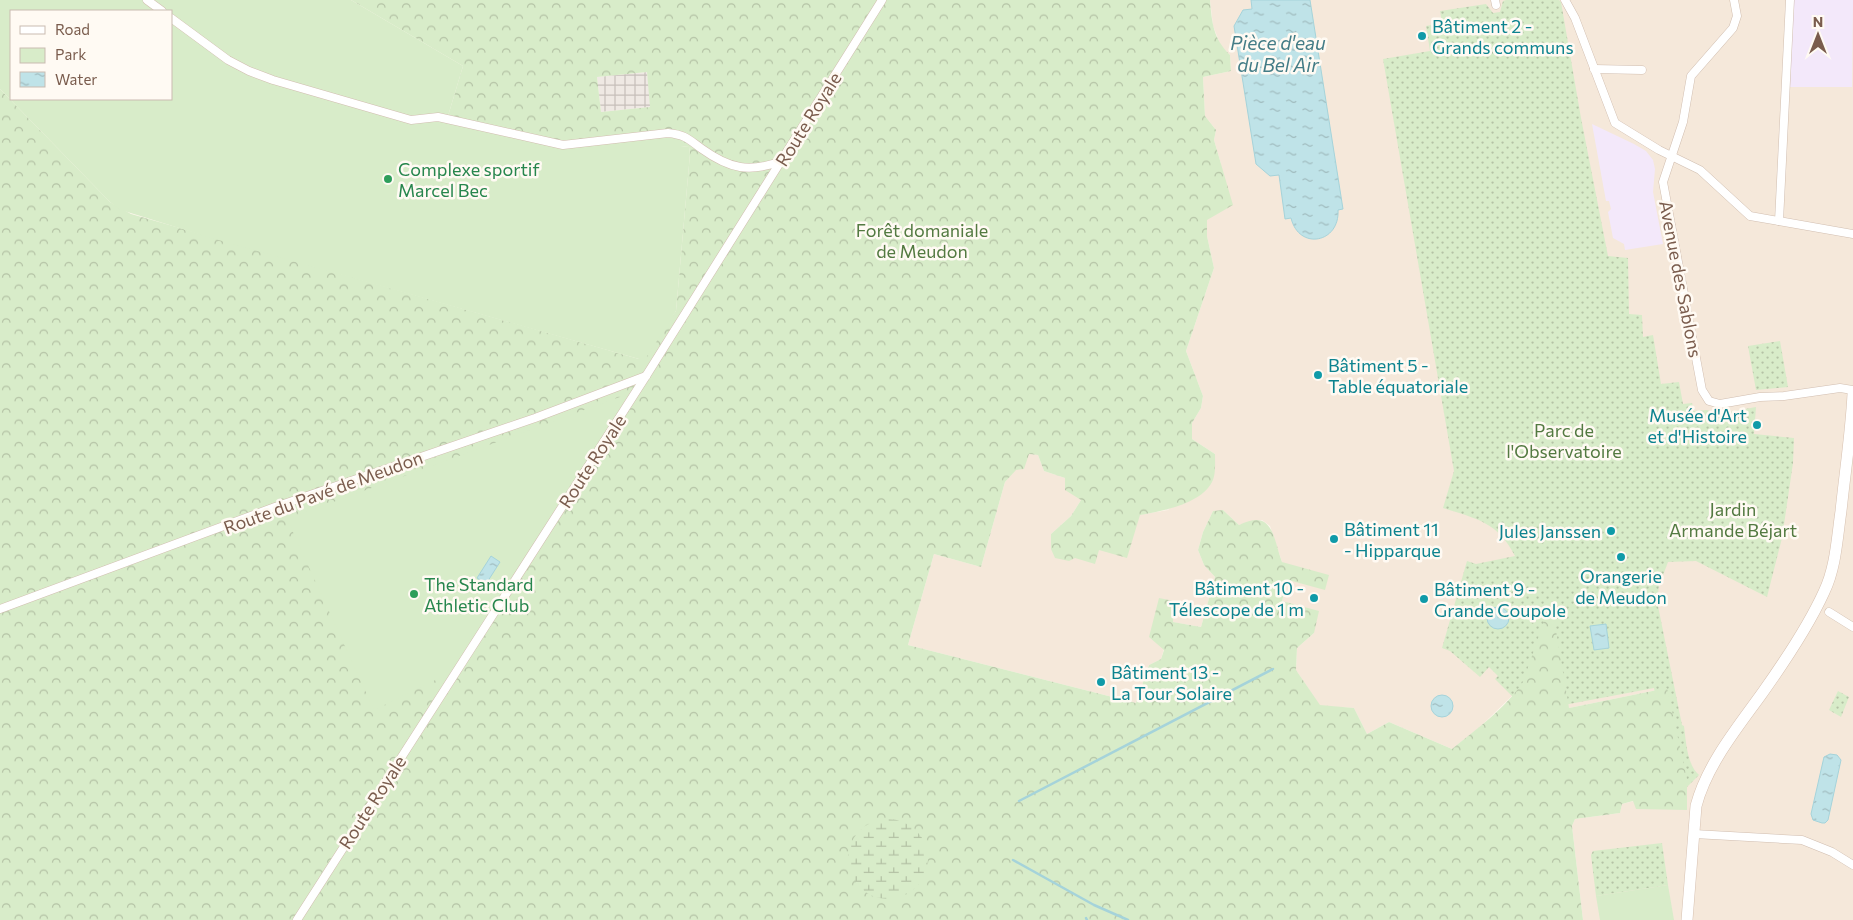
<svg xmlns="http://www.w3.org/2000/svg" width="1853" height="920" viewBox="0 0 1853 920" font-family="Commissioner,sans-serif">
  <defs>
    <pattern id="industrial-grid" width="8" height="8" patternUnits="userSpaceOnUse" patternTransform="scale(1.25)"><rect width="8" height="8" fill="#efe9e4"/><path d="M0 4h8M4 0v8" fill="none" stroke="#c7c0bb"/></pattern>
    <pattern id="green-dots" width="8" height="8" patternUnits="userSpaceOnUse" patternTransform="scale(1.25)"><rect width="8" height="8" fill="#d8ecc9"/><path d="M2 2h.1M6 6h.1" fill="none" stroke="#b4c2a5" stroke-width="1.8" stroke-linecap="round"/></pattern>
    <pattern id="forest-crowns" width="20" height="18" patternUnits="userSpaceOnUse" patternTransform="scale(1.25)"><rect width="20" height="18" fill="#d8ecc9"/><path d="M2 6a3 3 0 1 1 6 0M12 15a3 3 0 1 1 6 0" fill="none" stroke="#b4c2a5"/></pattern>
    <pattern id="wetland-marsh" width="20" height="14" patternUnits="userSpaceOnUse" patternTransform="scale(1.25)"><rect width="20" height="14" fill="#d8ecc9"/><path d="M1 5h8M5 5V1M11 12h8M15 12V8" fill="none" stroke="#b4c2a5"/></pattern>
    <pattern id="water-ripples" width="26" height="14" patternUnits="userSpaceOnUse" patternTransform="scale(1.25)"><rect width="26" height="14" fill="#bfe3e8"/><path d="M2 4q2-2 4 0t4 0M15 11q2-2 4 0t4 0" fill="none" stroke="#a0bbbe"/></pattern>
  </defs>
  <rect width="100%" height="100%" fill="#fdf6ec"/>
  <!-- residential -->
  <polygon fill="#f5e8da" points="1210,0 1853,0 1853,920 1583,920 1572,826 1575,819 1620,813 1622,804 1634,801 1667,688 1569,708 1517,691 1481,726 1452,749 1389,722 1367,734 1354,708 1320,706 1296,670 1297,648 1314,633 1282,601 1288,580 1325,589 1282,562 1270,526 1262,520 1239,525 1223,510 1213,511 1203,532 1198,550 1204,565 1215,577 1201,627 1172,622 1161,659 1149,665 1136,703 908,645 934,554 981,567 1005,482 1029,454 1038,455 1044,471 1065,478 1081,500 1071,516 1051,534 1075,558 1099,550 1139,515 1168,510 1215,454 1192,439 1192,423 1201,408 1203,396 1186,351 1214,268 1207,236 1207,220 1221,164 1214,140 1216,130 1205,116 1203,77 1231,71 1230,55 1221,46 1213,26"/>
  <!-- industrial -->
  <polygon fill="url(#industrial-grid)" points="647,72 651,107 601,112 597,77"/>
  <!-- education -->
  <g fill="#f3e8fa">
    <polygon points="1793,0 1853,0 1852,87 1790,87"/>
    <polygon points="1592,124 1634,144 1646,151 1653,160 1655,169 1653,192 1663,244 1625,250 1624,244 1613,238 1608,212 1611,209 1609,201 1606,201"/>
  </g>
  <!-- green -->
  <g fill="url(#green-dots)">
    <path d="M1506,0H1559L1561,2L1581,118L1608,256L1628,258L1629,314L1642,315L1643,337L1653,335L1661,384L1679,382L1683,404L1692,403L1694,411L1707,410L1718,414L1756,407L1754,434L1794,438L1793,463L1782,538L1767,597L1696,561L1668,562L1659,586L1657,601L1682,725L1684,726C1686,741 1687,765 1699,775L1673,801L1654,688L1564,705L1524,703L1512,696L1495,679L1498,676L1489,667L1480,677L1450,651L1442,648L1467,561L1476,564L1515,556C1498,522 1477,519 1443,508L1454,471L1383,59L1430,51L1426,26L1442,23L1440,11L1486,4L1493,13L1500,12L1503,1Z"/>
    <polygon points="1780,341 1788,387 1756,390 1748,346"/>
    <polygon points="1838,691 1849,697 1841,717 1829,710"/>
    <polygon points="1662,843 1668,885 1596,896 1591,855 1593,851"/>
  </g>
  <!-- forest -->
  <path fill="url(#forest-crowns)" fill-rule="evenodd" d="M351,0H1210C1212,23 1213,38 1230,55L1231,71L1203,77L1205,116L1216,130L1214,140L1233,205L1207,220V236L1214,268L1186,351L1203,396L1201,408L1192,423V439L1215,454C1215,462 1216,475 1212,482C1201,504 1162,511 1140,515L1127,558L1099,550L1095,564L1075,558L1069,561L1055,558L1051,549V534L1071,516L1081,500L1065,490V478L1044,471L1038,455L1029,454L1024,469L1016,470L1005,482L981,567L934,554L908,645L1136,703L1149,665L1161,659L1164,650L1149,637L1159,598L1174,601L1173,622L1201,627L1215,577L1204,565L1198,550L1203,532L1213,511L1223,510L1239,525C1273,508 1273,537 1282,562L1329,575L1325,590L1288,580L1282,601L1319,611L1314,633L1297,648L1296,670L1320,705L1354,708L1367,734L1389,722L1452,749C1476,729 1505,709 1523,682L1551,601L1569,708L1667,688L1687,779V810L1636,809L1633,801L1622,804L1620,813L1575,819L1572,826L1583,920H0V89L110,202L131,214L639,359L676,311L690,154L689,147L680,146L681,140L678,137L619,141V135L572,141L555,140L448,116L463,66ZM647,72L650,107L601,112L597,77Z"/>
  <!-- wetland -->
  <circle fill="url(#wetland-marsh)" cx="888" cy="859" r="40"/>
  <!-- pitch -->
  <g fill="#d8ecc9" fill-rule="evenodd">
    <path d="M0,0H351L463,66L448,116L558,141H572L619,135V141L676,136L681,140V146L689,147L690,154L676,311L646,358L639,359L208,237L121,210L110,202L0,89ZM11,11H171V99H11Z"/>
    <polygon points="636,391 458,669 374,710 287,519"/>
    <polygon points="1668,885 1674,920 1600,920 1596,896"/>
  </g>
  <!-- water -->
  <g fill="url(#water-ripples)" stroke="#a5d3da">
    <path d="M1251,0H1310L1343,209L1338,210C1340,243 1299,251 1291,218L1285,219L1279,175L1270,176L1256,164L1234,26L1243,10L1252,9Z"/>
    <polygon points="491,556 500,562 486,584 477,578"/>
    <circle cx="1498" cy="618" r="11"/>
    <polygon points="1606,624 1609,648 1594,650 1590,626"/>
    <circle cx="1442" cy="706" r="11"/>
    <polygon points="1830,754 1837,755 1841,760 1828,820 1825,823 1822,823 1813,820 1811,814 1824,757"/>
  </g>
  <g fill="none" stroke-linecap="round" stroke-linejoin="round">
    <!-- stream -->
    <g stroke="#a5d3da" stroke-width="2.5">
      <polyline points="1019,801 1273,669"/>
      <polyline points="1013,860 1094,905 1128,920"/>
      <polyline points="1086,918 1087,920"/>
    </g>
    <defs>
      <g id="street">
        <polyline points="147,0 162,11"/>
        <polyline points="1495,0 1496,5"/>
        <polyline points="1565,0 1575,18 1615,123 1659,150 1700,170 1750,216 1853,234"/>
        <polyline points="1734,0 1737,16 1733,28 1691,76 1683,122 1663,182 1702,390 1709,401 1720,404 1760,397 1784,396 1840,388 1853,390"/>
        <path d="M171,18L228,60L249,71L273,80L411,120L438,117L563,145L668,133C686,135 688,139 702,149C730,169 749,173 782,161"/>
        <polyline points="1594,69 1642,70"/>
        <polyline points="1779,221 1790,0"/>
        <polyline points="0,609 275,507 535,418 646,376"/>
        <polyline points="1829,612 1853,627"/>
        <polyline points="1694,834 1802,840 1832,852 1853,865"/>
        <polyline points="297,920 646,376 882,0"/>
      </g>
      <path id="secondary" d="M1687,920L1696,806C1707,764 1738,727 1763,692C1785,661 1808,627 1824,592C1836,567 1837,538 1841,511C1845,472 1851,433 1853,394"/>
    </defs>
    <!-- street casing -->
    <use href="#street" stroke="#d1beb0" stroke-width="9"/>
    <!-- secondary casing -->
    <use href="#secondary" stroke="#d6c0b0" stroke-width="12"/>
    <!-- street -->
    <use href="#street" stroke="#fff" stroke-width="8"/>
    <!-- secondary -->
    <use href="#secondary" stroke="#fff" stroke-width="11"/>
  </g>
  <!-- markers -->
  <g fill="#0f9aa8" stroke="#fffaf3" stroke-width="2">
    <circle cx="1422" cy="36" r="5"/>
    <circle cx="1318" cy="375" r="5"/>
    <circle cx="1757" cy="425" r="5"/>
    <circle cx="1611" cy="531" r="5"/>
    <circle cx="1334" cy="539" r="5"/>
    <circle cx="1621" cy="557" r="5"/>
    <circle cx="1314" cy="598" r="5"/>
    <circle cx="1424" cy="599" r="5"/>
    <circle cx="1101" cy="682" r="5"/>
  </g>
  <g fill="#2e9e5b" stroke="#fffaf3" stroke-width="2">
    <circle cx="388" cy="179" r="5"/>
    <circle cx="414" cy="594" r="5"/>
  </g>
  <g text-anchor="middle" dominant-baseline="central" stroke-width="5" stroke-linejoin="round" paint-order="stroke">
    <!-- culture labels -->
    <g font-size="18" fill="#0d838f" stroke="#fffaf3" text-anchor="start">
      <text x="1432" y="26">Bâtiment 2 -<tspan x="1432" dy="21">Grands communs</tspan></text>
      <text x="1328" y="365">Bâtiment 5 -<tspan x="1328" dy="21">Table équatoriale</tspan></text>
      <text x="1747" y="415" text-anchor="end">Musée d'Art<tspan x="1747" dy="21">et d'Histoire</tspan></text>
      <text x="1344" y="529">Bâtiment 11<tspan x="1344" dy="21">- Hipparque</tspan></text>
      <text x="1601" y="531" text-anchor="end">Jules Janssen</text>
      <text x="1621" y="576" text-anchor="middle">Orangerie<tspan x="1621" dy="21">de Meudon</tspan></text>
      <text x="1304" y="588" text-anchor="end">Bâtiment 10 -<tspan x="1304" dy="21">Télescope de 1 m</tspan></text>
      <text x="1434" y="589">Bâtiment 9 -<tspan x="1434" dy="21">Grande Coupole</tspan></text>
      <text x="1111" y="672">Bâtiment 13 -<tspan x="1111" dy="21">La Tour Solaire</tspan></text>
    </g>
    <!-- street labels -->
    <g font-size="18" fill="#7a5c4d" stroke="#fffaf3">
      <text transform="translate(808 119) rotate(-58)">Route Royale</text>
      <text transform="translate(1681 279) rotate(79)">Avenue des Sablons</text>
      <text transform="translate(592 461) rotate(-57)">Route Royale</text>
      <text transform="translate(323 492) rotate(-20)">Route du Pavé de Meudon</text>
      <text transform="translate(372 802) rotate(-57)">Route Royale</text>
    </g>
    <!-- leisure labels -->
    <g font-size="18" fill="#27864d" stroke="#fffaf3" text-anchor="start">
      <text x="398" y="169">Complexe sportif<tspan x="398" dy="21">Marcel Bec</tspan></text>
      <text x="424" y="584">The Standard<tspan x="424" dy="21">Athletic Club</tspan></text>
    </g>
    <!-- park labels -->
    <g font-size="18" fill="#537a41" stroke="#fffaf3">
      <text x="922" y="230">Forêt domaniale<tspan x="922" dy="21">de Meudon</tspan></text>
      <text x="1564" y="430">Parc de<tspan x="1564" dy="21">l'Observatoire</tspan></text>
      <text x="1733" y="509">Jardin<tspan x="1733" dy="21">Armande Béjart</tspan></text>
    </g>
    <!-- water labels -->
    <g font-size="19" font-style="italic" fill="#437c86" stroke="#fffaf3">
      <text x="1278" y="42">Pièce d'eau<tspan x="1278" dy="22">du Bel Air</tspan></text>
    </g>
  </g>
  <!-- legend -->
  <rect x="10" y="10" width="162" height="90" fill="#fffaf3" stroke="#cabbb1"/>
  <rect x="20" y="26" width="25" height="8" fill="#ffffff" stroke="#cabbb1"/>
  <text x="55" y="35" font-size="15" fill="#7a5c4d">Road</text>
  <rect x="20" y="48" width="25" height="15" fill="#d8ecc9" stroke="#cabbb1"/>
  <text x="55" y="60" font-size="15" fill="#7a5c4d">Park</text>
  <rect x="20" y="72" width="25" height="15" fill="url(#water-ripples)" stroke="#cabbb1"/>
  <text x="55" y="85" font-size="15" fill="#7a5c4d">Water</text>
  <!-- north arrow -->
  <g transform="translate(1818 35)" stroke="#fffaf3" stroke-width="4" paint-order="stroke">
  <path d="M0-4L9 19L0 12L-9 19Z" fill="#7a5c4d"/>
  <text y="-8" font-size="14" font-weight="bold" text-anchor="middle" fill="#7a5c4d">N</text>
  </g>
</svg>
